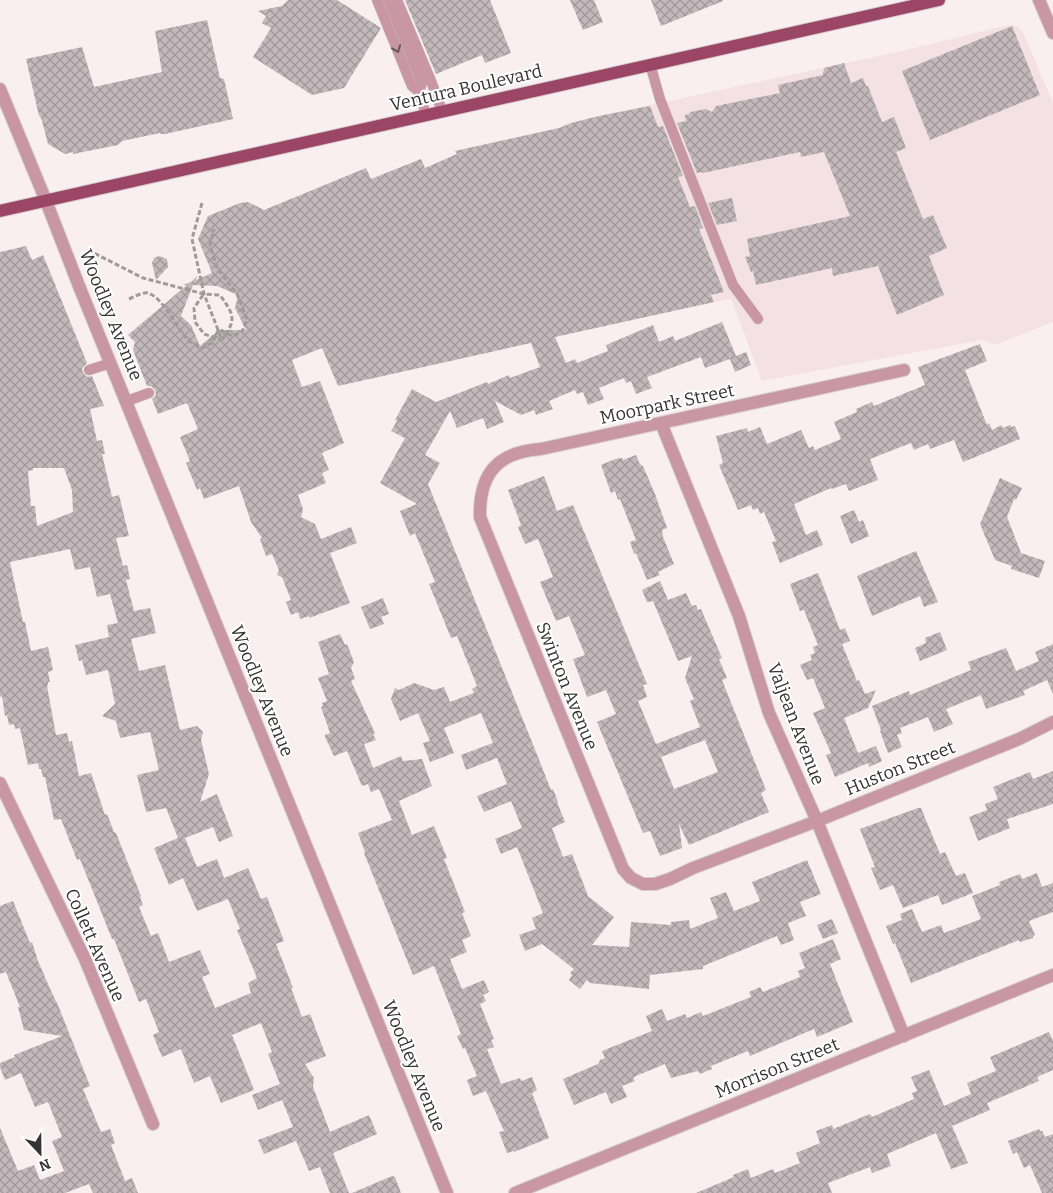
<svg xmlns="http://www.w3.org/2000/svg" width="1053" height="1193" viewBox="0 0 1053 1193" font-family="Bitter,serif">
  <defs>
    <pattern id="building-cross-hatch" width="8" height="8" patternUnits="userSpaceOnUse" patternTransform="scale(1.25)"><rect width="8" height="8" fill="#c3b9bc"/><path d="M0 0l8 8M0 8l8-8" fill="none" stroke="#9f979a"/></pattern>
  </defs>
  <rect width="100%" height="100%" fill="#f9eff1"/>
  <!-- built -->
  <polygon fill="#f3e1e6" points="1008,25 1017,26 1024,34 1053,103 1053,322 995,345 982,340 762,381 731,299 635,319 559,128 571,123 599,116 902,51"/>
  <!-- building -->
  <g fill="url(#building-cross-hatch)" fill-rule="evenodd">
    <polygon points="288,0 337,0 381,28 344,88 312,95 253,57 271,28 262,23 266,16 258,11 282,6"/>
    <polygon points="405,0 490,0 511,53 485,63 482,55 436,74"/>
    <polygon points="570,0 594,0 603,22 583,30"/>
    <polygon points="651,0 723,0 723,1 661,26"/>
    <polygon points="207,20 220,78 224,79 233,119 165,134 160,134 160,133 122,141 118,145 73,154 73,152 65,154 48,144 42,121 40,116 39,116 26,59 82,47 94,87 162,72 155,31"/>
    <polygon points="1012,26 1040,95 930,140 902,71"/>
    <polygon points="844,63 851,83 863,78 866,86 868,86 882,122 894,117 906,148 896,152 923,219 933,215 947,248 929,256 944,295 897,315 878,266 833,276 832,268 756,285 753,271 751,272 745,257 750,256 747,239 850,216 824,152 801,157 800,152 703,173 702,172 697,173 677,123 686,121 685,115 689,114 690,112 706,109 712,112 716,106 780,93 778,85 823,75 824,68"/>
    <path d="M650,106L658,127L663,126L683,176L678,177L690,207L695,206L703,228L699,229L724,292L711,295L714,302L555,337L566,363L575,359L577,363L608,351L606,345L653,325L659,342L673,336L675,341L722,322L736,356L746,352L751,365L735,372L730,359L705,368L701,357L647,377L652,388L636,394L631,381L626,383L624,378L599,388L604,399L588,405L583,392L577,394L575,390L549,401L553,409L536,415L534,410L521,415L495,401L504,422L487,429L483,418L457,428L450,411L425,455L440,463L428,484L534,747L551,790L553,789L558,802H557L565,822L552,828L563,857L572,854L588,896L614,917L592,945L629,947L631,922L671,925V922L689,920L690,929L718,918L710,898L726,892L734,911L760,901L752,882L807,860L821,894L800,902L806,916L788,923L794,940L781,945L777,936L703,966V969L650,975L649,989L590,983L587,980L580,989L569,980L572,975L570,973L574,969L542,944L525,951L519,935L536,929L532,918L543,913L517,847L501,854L495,839L522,828L511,801L484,812L477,796L507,784L497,758L466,770L461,755L493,743L481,713L444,728L454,753L430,762L423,743L430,741L418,713L400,721L391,699L395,688L399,690L414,683L434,690L444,687L450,702L474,693L472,689L477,686L457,636L451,638L429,584L435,582L415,533L410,536L400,511L417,504L380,483L405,438L391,431L397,421L395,420L412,389L436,402L487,382L488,384L509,375L510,378L540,367L531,343L338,386L322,348L292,360L302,387L320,381L344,443L322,453L329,470L322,473L326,483L298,495L303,509L301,517L315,524L321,539L351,527L357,543L330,553L350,603L309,618V616L300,619L298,612L291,615L286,602L291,600L282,577L277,575L279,570L272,554L266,556L260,539L262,538L251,522L239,486L204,499L200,488L197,490L186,463L190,461L180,437L198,429L187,403L158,414L152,399L156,395L155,390L151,386H147L133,350L135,342L128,335L187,285H183L191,282L197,276L196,280L212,273L198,239L208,216L240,203L248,202L264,210L366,168L371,179L421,159L425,168L457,154L455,151L559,128L571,123L599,116ZM193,285L217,286L238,295L235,308L246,330H219L200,346L191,325L181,316Z"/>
    <polygon points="732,198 737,221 717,225 708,203"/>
    <path d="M26,246L32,260L43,255L87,363L82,368L83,373L87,377L92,376L104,406L90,409L97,441L102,440L105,454H102L112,497L119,495L129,536L116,538L123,566L127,565L128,569L130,579L126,580L134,611L150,608L156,633L131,639L139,671L165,665L180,730L197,726L203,732L201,740L209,774L200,802L217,794L233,836L219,842L213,827L185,838L197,867L217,859L224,878L248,868L261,899L267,897L284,941L276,944L293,988H291L302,1017L310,1014L326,1056L305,1064L314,1078L313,1087L330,1132L369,1115L377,1134L333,1153L349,1193H330L320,1167L309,1171L296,1141L264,1154L258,1140L293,1127L282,1100L258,1110L252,1095L280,1084L268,1054L272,1052L261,1023L232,1035L254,1090L221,1103L210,1076L194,1083L181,1049L162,1057L153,1035L159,1032L146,999L139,1002L114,939H112L80,859L77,860L61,819L54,820L45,777H43L41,769H39L38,763L28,765L20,728L15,729L14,724L9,725L7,715L5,716L2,696L0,697V252ZM33,468H64L72,490L73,512L37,526L35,506H31L28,471L33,470ZM70,549L75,570L90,567L97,597L110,594L118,623L107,625L109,637L75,645L79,661L82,660L86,675L108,670L115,704L102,716L116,721L120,738L150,732L159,770L137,775L146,812L166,808L178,838L154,848L169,885L183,878L197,911L228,899L240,929L237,930L257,978L248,983L251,993L215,1008L202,977L210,974L200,950L169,962L158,933L151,936L139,907L143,905L140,897L141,896L116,833L114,832L107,814L105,815L91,773L79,776L72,741L69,742L67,733L56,735L47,686L48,685V682H50L48,672L53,670L48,647L31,651L25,622H23L10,562Z"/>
    <polygon points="159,256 167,259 168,267 156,280 152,263 154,258"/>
    <polygon points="980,344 987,361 965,370 987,425 989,423 992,430 1001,425 1003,428 1010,425 1012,427 1015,426 1020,439 963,462 954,440 930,449 928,444 914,450 911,443 870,459 878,480 849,491 846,484 832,489 831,488 794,504 806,535 817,530 823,545 780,563 772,542 776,541 764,512 760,514 758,508 753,510 751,505 738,510 719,465 723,463 716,436 747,428 748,432 760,427 767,444 801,430 809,448 813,446 815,450 841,439 834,422 857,412 856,409 872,402 874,406 925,385 918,367"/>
    <polygon points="636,455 640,464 643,466 655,494 667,528 662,530 663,537 674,564 658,572 660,575 647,580 636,553 634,554 630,542 636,540 620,499 618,500 615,491 611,493 601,465 615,459 622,458 623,460"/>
    <path d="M544,476L557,511L573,505L647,684L643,685L647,697L638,701L656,744L700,727L690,701L694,699L685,678L692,656L678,661L653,601L647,602L642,590L660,581L668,600L686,593L692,606L696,605L698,610L701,609L722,658L719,659L727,678L722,680L766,790L761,793L769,812L689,845L679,824L682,848L660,856L650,831L643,833L597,722L616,714L606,690L587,697L573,659L585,655L569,616L556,621L540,582L553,577L538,539L525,544L518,527L521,525L508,490ZM705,740L718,772L674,789L661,757Z"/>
    <polygon points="1000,478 1022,488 1016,500 1014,499 1007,517 1021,553 1045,561 1039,578 1011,569 1012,566 995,560 980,524"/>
    <polygon points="854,510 859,522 863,520 869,536 851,544 840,516"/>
    <polygon points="916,551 938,602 924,607 920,596 872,616 857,576"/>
    <polygon points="818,573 840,630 845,628 850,641 842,644 857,681 859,680 865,694 876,690 868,708 844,718 858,753 876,746 882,761 869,767 868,763 835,777 826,755 831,753 813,713 825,708 813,678 807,680 800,665 812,660 810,655 815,653 813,647 818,645 804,610 800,611 790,584"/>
    <polygon points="383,598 389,614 381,617 384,624 370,629 361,607"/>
    <polygon points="940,632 947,650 920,661 915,648 926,643 925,638"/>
    <polygon points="340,634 345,645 347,644 354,662 351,668 355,679 351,681 375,733 373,734 376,740 364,744 373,768 401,756 403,761 422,759 432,786 399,801 412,835 434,826 447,858 444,859 465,912 462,913 471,936 462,940 467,952 450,959 462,989 484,980 489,992 483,995 486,1001 480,1004 494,1039 491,1040 494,1047 487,1049 501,1084 520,1078 521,1081 532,1077 537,1090 532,1093 549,1138 514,1152 513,1151 507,1153 499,1132 504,1131 486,1091 473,1096 467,1080 477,1076 465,1048 463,1049 457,1036 461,1034 434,966 413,975 364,853 365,852 358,833 392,820 379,789 371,792 368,784 362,786 347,751 334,756 325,737 325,735 330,733 321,707 323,706 322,703 327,701 318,678 329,674 318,642"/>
    <polygon points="1053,644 1053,694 1047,680 1023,691 1025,695 986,709 981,695 946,709 953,724 934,732 928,717 900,728 902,733 897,735 902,747 888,753 880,731 881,730 872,706 909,691 910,695 971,670 968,662 1006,648 1016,671 1039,661 1035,652"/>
    <polygon points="1053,771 1053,804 1007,819 1010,828 978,841 969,817 987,810 985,804 998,799 993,787 1030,772 1033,779"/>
    <polygon points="918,808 921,808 940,854 945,852 956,876 965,873 973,893 942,905 938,895 903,908 893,885 880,890 871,868 875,867 860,829"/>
    <polygon points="1037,873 1042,887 1053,883 1053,912 1029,921 1035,935 1033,936 1033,938 1020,942 1019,940 911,983 895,943 893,944 886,926 902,920 900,914 912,909 922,932 941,925 944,933 981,919 972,896 1000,885 999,882 1020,874 1022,879"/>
    <polygon points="13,901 30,943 32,942 38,961 51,991 58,1005 90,1086 83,1089 101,1132 110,1129 115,1143 111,1145 125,1181 132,1178 138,1193 93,1193 89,1184 65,1193 0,1193 0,1128 18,1171 34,1165 40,1180 64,1171 52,1141 62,1137 48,1102 35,1107 21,1073 5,1080 0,1067 0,1063 15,1057 14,1055 62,1036 24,1030 18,1007 20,1007 6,972 0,974 0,906"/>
    <polygon points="832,919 838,933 823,939 817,925"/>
    <polygon points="833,939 841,959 830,964 853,1022 817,1037 814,1029 750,1056 748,1051 711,1066 712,1069 700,1074 698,1071 671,1078 665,1064 636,1076 633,1078 635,1081 622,1086 627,1097 611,1104 606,1092 574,1105 563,1079 598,1064 600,1060 605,1058 602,1051 652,1031 646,1016 662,1009 667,1021 685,1014 687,1018 701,1012 703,1016 751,997 749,992 760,987 763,992 800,977 798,971 805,968 799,953"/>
    <polygon points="1049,1032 1053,1041 1053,1070 1037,1077 1039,1081 987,1103 990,1110 952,1126 968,1163 951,1169 936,1133 887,1154 891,1166 872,1173 870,1167 828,1183 832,1193 696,1193 734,1177 733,1175 748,1169 751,1178 773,1169 775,1173 800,1163 796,1153 820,1143 816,1131 832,1125 833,1129 870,1114 872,1117 914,1099 912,1093 917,1091 911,1077 929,1070 944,1106 971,1094 967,1083 996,1071 990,1057"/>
    <polygon points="1039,1129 1040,1131 1042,1131 1045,1137 1053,1134 1053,1193 1042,1193 1030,1165 1024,1168 1017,1152 1013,1154 1008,1141"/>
    <polygon points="392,1176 395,1177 401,1193 352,1193"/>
  </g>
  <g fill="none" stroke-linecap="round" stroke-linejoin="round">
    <defs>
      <g id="service">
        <polyline points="377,0 412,86 419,92"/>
        <polyline points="388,0 422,83 419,92 426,115"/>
        <polyline points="397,0 431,81 442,111"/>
        <polyline points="650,64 660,99 733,285 758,319"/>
        <polyline points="89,370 111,363"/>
        <polyline points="127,401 149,393"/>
      </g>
      <g id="minor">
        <polyline points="0,89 46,201"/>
        <path d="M904,370L541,449C498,452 479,473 480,517L623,869L631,878L643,884H655L670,879L693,868L817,821L1019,739L1053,722"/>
        <polyline points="661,423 739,616 769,713 817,821 904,1036"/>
        <polyline points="0,783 85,959 153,1124"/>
        <polyline points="515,1193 1053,975"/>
      </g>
      <g id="tertiary">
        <polyline points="1039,0 1053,33"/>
        <polyline points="46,201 79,286 447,1193"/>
      </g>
      <polyline id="primary" points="0,211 939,0"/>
    </defs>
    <!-- service casing -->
    <use href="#service" stroke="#d6cdcf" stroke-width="11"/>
    <!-- minor casing -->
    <use href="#minor" stroke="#d6cdcf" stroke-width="14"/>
    <!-- tertiary casing -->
    <use href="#tertiary" stroke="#d6cdcf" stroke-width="14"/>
    <!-- primary casing -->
    <use href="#primary" stroke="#d6cdcf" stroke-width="14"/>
    <!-- path -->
    <g stroke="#a09a9b" stroke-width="3" stroke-dasharray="5 2.5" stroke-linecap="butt">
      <polyline points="202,203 192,239 204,294 222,340"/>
      <path d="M88,250L143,278L204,294L220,295C234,315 237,319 222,340"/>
      <polyline points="203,295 194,308 195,322 204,334 222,340"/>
    </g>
    <!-- service -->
    <use href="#service" stroke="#c896a4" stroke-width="10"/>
    <!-- minor -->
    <use href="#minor" stroke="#c896a4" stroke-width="12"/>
    <!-- tertiary -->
    <use href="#tertiary" stroke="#c896a4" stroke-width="12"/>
    <!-- primary -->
    <use href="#primary" stroke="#9c4665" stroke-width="12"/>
    <!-- path-bridge -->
    <path stroke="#a09a9b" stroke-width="3" stroke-dasharray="5 2.5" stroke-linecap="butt" d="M129,299C134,297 142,292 148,293C162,297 177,327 186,338C189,342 197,345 202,348L212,343L219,329L232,336L242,332L247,319L237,294L217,268L210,245L214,229"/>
  </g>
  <!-- one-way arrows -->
  <defs><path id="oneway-chevron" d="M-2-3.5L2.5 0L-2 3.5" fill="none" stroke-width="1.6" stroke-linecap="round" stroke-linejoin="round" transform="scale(1.25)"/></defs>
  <use stroke="#69565b" href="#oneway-chevron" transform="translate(397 49) rotate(68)"/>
  <g text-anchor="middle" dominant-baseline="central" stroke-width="4" stroke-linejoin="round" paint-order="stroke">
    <!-- street labels -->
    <g font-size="18" fill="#363334" stroke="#fff">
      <text transform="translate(466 88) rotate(-13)">Ventura Boulevard</text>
      <text transform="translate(111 315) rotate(68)">Woodley Avenue</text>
      <text transform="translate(667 404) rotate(-12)">Moorpark Street</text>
      <text transform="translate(567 686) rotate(68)">Swinton Avenue</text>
      <text transform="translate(262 691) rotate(68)">Woodley Avenue</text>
      <text transform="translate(796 724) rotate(69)">Valjean Avenue</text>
      <text transform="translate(900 768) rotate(-22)">Huston Street</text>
      <text transform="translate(95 945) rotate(66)">Collett Avenue</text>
      <text transform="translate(414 1066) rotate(68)">Woodley Avenue</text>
      <text transform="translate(777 1068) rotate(-22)">Morrison Street</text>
    </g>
  </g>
  <!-- north arrow -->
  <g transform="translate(40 1153) rotate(158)" stroke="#ffffff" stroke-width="4" paint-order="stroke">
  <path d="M0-4L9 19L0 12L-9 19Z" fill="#363334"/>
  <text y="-8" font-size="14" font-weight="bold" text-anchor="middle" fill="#363334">N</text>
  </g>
</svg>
